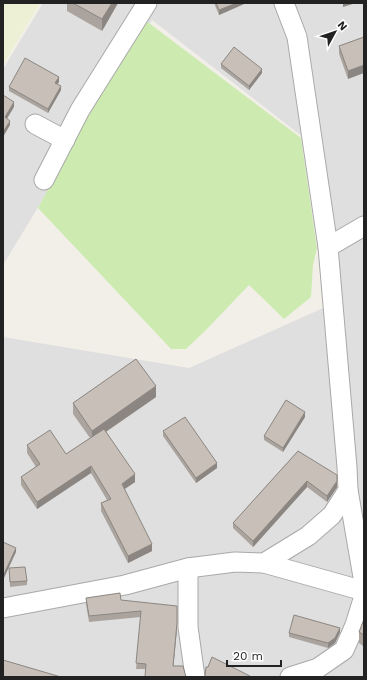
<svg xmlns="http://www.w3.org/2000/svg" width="367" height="680" viewBox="0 0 367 680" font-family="'Work Sans',sans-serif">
  <rect width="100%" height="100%" fill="#f2efe9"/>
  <!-- residential -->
  <polygon fill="#e0dfdf" points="43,3 364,3 364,677 3,677 3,337 189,368 341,300 321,151 152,20 3,265 3,69"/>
  <!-- farmland -->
  <polygon fill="#eef0d5" points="3,3 40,3 3,65"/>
  <!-- grass -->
  <polygon fill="#cdebb0" points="141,17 301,138 317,248 313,265 311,297 284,319 249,285 206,330 186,349 171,349 38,208"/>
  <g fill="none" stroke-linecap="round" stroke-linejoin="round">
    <defs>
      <g id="minor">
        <polyline points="35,124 65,140"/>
        <polyline points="44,180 80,110 147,3"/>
        <polyline points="328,247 364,226"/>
        <polyline points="348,490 364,583"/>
        <polyline points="264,563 364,591"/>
        <polyline points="188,568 188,627 195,677"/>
        <polyline points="3,608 125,585 188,568 235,562 264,563 308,536 332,515 348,490 347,467 328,247 297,37 284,3"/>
        <polyline points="290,677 318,668 344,650 355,625 364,596"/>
      </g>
    </defs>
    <!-- minor casing -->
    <use href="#minor" stroke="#a9a9a9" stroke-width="21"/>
    <!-- minor -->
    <use href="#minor" stroke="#fff" stroke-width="19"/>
  </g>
  <!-- wall -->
  <g fill="#aba49e">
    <polygon points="67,3 118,3 102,31 67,11"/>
    <polygon points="214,3 244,3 244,4 219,15"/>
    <polygon points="364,37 348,79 339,54 339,46"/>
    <polygon points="221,64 262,73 249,90 221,68"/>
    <polygon points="59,82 57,84 61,90 48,113 9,91 9,87"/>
    <polygon points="363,127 364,127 364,141 363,139"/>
    <polygon points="156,397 106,432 135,482 124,489 152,551 128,563 101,511 101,503 107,500 91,473 37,509 21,485 21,477 36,467 27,453 27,445 66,454 90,438 73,414 73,403"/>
    <polygon points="305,417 283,452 264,440 264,436"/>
    <polygon points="163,431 217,468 196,483 163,436"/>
    <polygon points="298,451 337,487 327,502 307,487 253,547 233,528 233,523"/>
    <polygon points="9,568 27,581 27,585 10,587"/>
    <polygon points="86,598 121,600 177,629 145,669 136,669 141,617 89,622 86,604"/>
    <polygon points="364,619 364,647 359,643 359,632"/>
    <polygon points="340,632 335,643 328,648 289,637 289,633"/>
  </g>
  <!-- shaded-wall -->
  <g fill="#8b8681">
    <polygon points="112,3 118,3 102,31 102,19"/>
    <polygon points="237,3 244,3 244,4 219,15 219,10"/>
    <polygon points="343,3 356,3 343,7"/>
    <polygon points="364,65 364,73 348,79 348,71"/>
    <polygon points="262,69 262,73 249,90 249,86"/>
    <polygon points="59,77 59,82 55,87 55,83"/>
    <polygon points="61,86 61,90 48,113 48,109"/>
    <polygon points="14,102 14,107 5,122 5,117"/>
    <polygon points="10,121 10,125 3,137 3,132"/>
    <polygon points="156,386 156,397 92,441 92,431"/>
    <polygon points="305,412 305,417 283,452 283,448"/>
    <polygon points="217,463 217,468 196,483 196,478"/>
    <polygon points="91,466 91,473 37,509 37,502"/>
    <polygon points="135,474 135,482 122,491 122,484"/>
    <polygon points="307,481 307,487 253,547 253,541"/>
    <polygon points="337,481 337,487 327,502 327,496"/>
    <polygon points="152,544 152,551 128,563 128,556"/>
    <polygon points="16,548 16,552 4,578 4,574"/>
    <polygon points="177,623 177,629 173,671 173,666"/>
    <polygon points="340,628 340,632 335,643 328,648 328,643"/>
  </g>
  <!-- building -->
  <g fill="#c7bfb8" stroke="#8b8681">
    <polygon points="73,3 112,3 102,19"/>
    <polygon points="216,3 237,3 219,10"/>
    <polygon points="364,37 364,65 348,71 339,46"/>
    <polygon points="234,47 262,69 249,86 221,64"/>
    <polygon points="25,58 59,77 55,83 61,86 48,109 9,87"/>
    <polygon points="3,95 14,102 5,117 10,121 3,132"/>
    <polygon points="136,359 156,386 92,431 73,403"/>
    <polygon points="286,400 305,412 283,448 264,436"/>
    <polygon points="185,417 217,463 196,478 163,431"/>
    <polygon points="104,429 135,474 122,484 152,544 128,556 101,503 111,499 91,466 37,502 21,477 40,464 27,445 50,430 66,454"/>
    <polygon points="298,451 337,475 337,481 327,496 307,481 253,541 233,523"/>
    <polygon points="3,542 16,548 4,574 3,574"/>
    <polygon points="25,567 27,581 10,582 9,568"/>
    <polygon points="120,593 121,600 177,606 177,623 173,666 183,666 186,677 145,677 146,664 136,663 141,611 89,616 86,598"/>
    <polygon points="294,615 340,628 335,638 328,643 289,633"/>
    <polygon points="364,619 364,635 359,632"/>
    <polygon points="212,657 250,676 250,677 204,677 205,676 206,667 208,667"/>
    <polygon points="3,660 61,677 3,677"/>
  </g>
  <!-- border -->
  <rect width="367" height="680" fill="none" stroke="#222222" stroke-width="8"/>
  <!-- north arrow -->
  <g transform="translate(335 32) rotate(50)" stroke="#ffffff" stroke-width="3" paint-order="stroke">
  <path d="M0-3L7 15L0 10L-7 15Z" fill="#222222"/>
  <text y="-6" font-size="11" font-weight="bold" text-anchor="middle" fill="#222222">N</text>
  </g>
  <!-- scale -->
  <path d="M227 660v6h54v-6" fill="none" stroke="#222222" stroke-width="2"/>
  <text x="233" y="660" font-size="12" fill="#222222" stroke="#ffffff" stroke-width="3" paint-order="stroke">20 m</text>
</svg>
